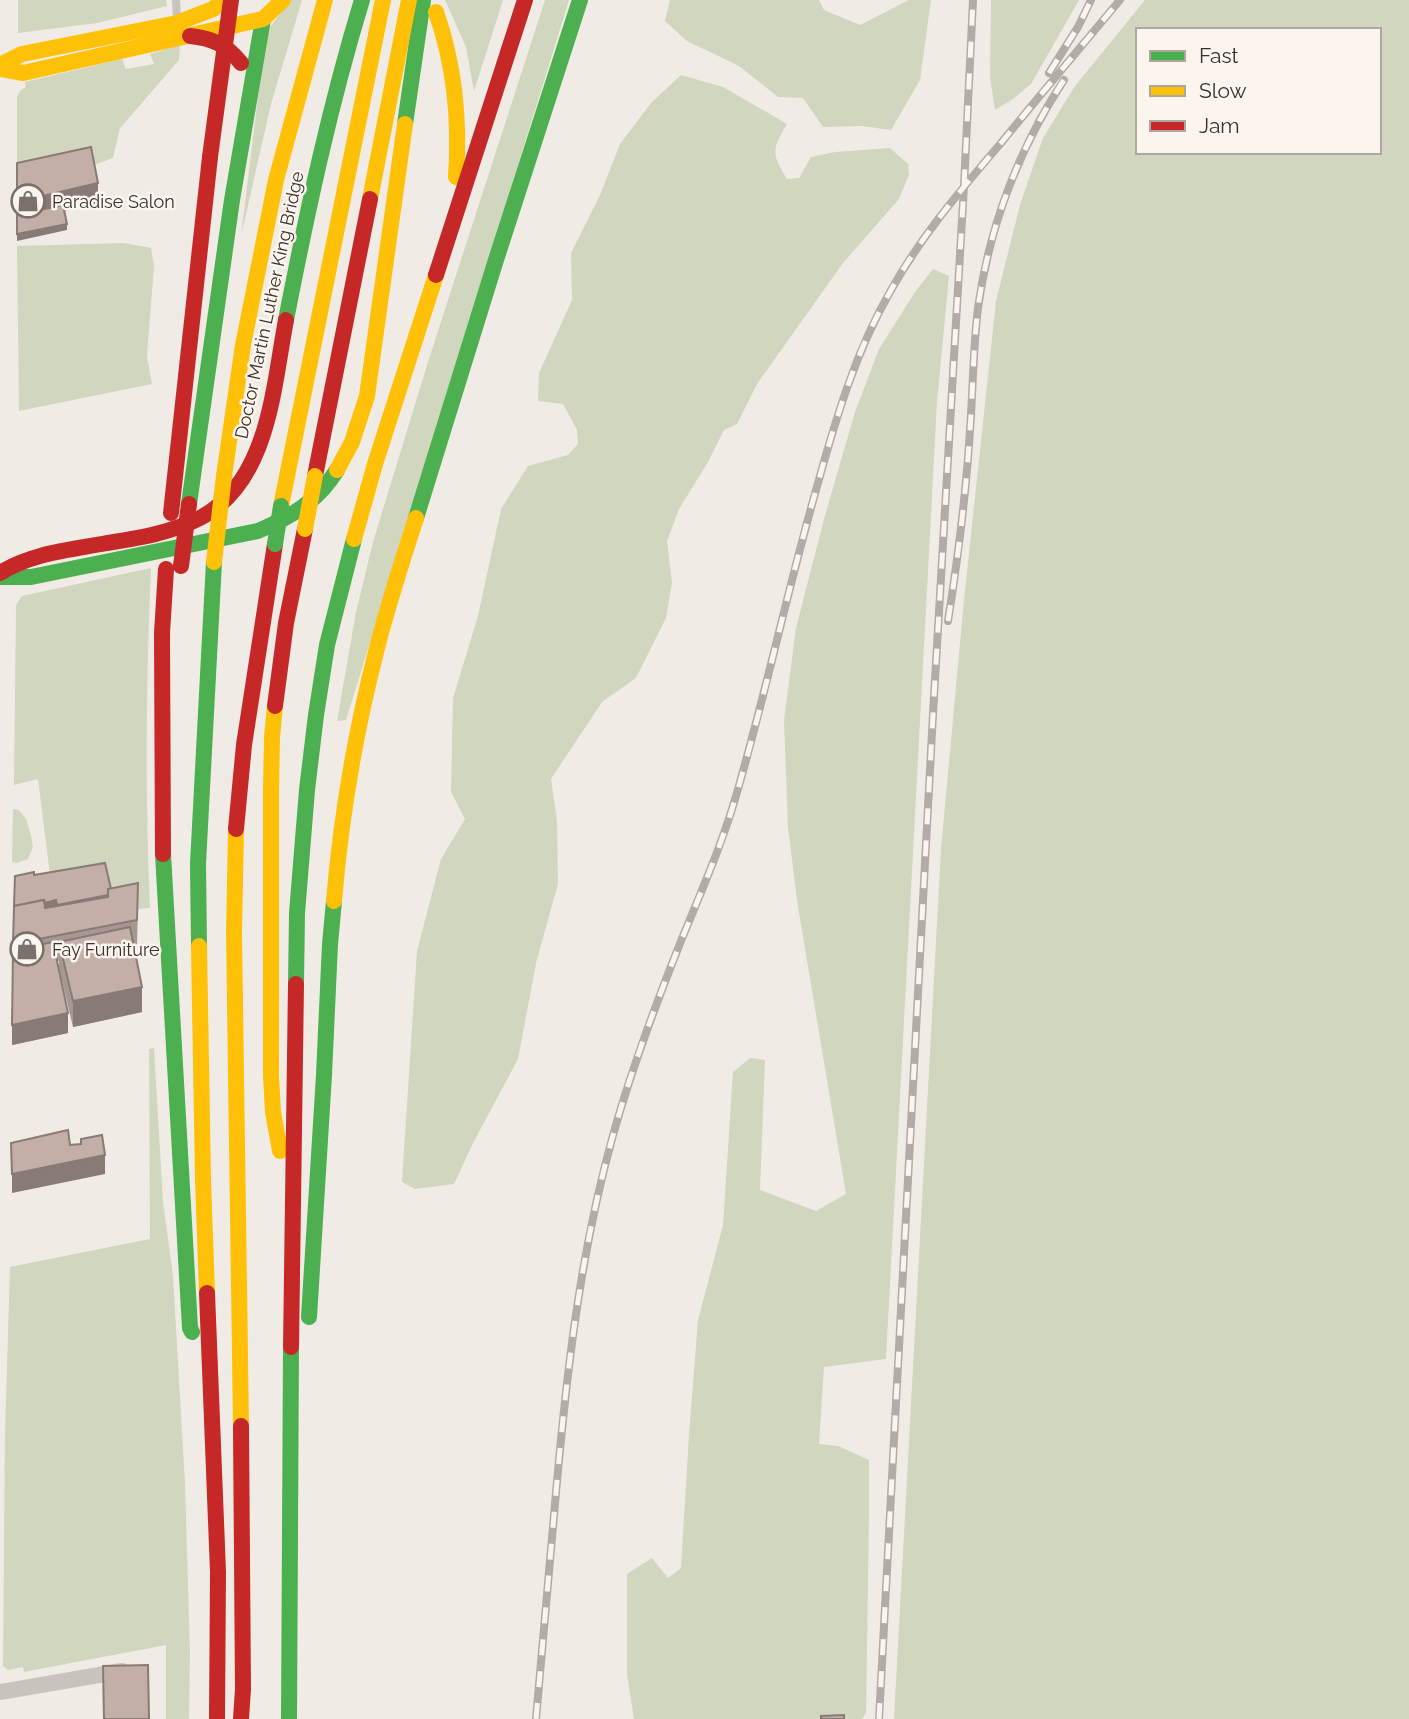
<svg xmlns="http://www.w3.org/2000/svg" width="1409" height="1719" viewBox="0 0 1409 1719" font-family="Raleway,sans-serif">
  <rect width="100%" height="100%" fill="#f0ebe5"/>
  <!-- green -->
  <g fill="#d1d6bf" fill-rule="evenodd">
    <polygon points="18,0 166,0 167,6 97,23 18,33"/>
    <polygon points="291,0 302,0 271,104 241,236 266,32"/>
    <polygon points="445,0 503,0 474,91 466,47"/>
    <polygon points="545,0 569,0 346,720 337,721 356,612 373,542 428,362"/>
    <polygon points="670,0 819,0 824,10 860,25 909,0 931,0 920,80 891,130 862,126 823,127 803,98 778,97 739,66 687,41 665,21"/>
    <polygon points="991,0 1079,0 1031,84 1013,99 995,110 990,77"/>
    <path d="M1145,0H1409V1719H894L941,849L964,600L996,301L1020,205L1043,138L1075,86ZM1138,30H1379V152H1138Z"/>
    <polygon points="180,45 179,60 120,128 113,158 91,166 17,183 17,97 20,91 26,87 25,82 122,59 126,69 154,64 150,54"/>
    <path d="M681,75L723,87L787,124C772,149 771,154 787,179L799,178L811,157L835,152L890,148L908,164L909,175L899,199L843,263L757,384L737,424L724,430L708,462L679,509L667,541L672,583L666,618L636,678L602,702L551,779L557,821L558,884L536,963L518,1059L473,1143L454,1184L415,1189L402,1182L417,951L441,859L465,819L451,792L453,698L478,616L501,509L528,466L568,455L578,444L577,430L563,404L538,401L539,373L572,300L571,253L600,195L620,144L651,103Z"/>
    <polygon points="124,243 151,248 154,266 147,356 152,384 19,411 17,246"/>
    <polygon points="933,269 949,276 937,402 886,1359 824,1367 819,1444 838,1446 869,1460 869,1516 866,1713 862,1719 634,1719 627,1674 627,1574 652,1558 668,1578 681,1568 689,1435 698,1320 723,1225 733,1072 750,1058 765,1060 760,1190 816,1211 846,1194 798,907 788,828 784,720 796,628 824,519 855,412 879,349 915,292"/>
    <path d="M151,568C146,681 145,794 150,908L138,909L52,891L38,779L14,785L16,605L22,596Z"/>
    <polygon points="13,809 19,810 26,819 31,835 33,847 28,859 17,863 12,862"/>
    <polygon points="154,1048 163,1202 173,1276 185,1484 190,1653 189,1719 166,1719 166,1645 24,1672 23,1667 8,1670 3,1666 5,1433 10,1267 150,1239 149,1049"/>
  </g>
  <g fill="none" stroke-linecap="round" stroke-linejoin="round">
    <!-- lane -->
    <polyline stroke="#c9c3be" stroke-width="8" points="176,0 177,20"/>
    <!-- street -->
    <polyline stroke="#c9c3be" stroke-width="16" points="0,1692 122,1671"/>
    <!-- fast -->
    <g stroke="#4caf50" stroke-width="16">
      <polyline points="405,124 423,0"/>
      <path d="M286,320C307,212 330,105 362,0"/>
      <polyline points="189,504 232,200 263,19"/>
      <polyline points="416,518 495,263 580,0"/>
      <path d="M0,577H31L258,531C291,517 318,501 337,470"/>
      <polyline points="163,854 190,1328 192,1332"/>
      <polyline points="199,946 198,864 214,562"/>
      <polyline points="296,984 297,913 307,790 316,715 327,645 354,539"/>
      <polyline points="309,1317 324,1075 330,944 334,901"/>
      <polyline points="289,1719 291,1347"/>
    </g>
    <!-- slow -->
    <g stroke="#ffc107" stroke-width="16">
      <path d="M436,12C455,66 460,120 456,177"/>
      <polyline points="0,65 22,54 177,23 213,9 224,0"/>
      <polyline points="0,69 23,73 263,19 283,0"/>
      <polyline points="370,199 409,0"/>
      <polyline points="337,470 352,442 367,396 405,124"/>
      <polyline points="224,476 243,345 276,180 325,0"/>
      <polyline points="281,506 383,0"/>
      <polyline points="354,539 375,464 436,275"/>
      <polyline points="275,706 272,737 271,789 271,1076 273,1112 280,1151"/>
      <polyline points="236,829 234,933 241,1426"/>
      <path d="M334,901C341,817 355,734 376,652C387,607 402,562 416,518"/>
      <polyline points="199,946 203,1180 207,1293"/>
    </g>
    <!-- jam -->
    <g stroke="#c62828" stroke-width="16">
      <path d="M190,36C212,38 227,45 241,63"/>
      <polyline points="436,275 525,0"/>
      <polyline points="315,476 370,199"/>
      <polyline points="171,513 210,157"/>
      <path d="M0,573C32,553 70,550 107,543C138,538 171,533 200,518C269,482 273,388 286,320"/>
      <polyline points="275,706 286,623 305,529"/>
      <polyline points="236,829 244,745 275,544"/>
      <polyline points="163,854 162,633 166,569"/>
      <polyline points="207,1293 218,1572 217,1719"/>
      <polyline points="291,1347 296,984"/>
      <polyline points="241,1719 243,1689 241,1426"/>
    </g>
    <defs>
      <g id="rail">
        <polyline points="1049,73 1078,27 1091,0"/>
        <path d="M948,621C958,558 966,494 970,430C973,390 973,349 978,308C989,227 1019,148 1064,80"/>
        <path d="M536,1719C542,1651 548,1583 554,1515C565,1388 578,1262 612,1139C630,1073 654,1009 679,946C700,894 723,843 738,789C767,688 789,584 818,483C836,418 856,351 890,292C921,236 960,191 1001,143C1040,95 1080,48 1120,0"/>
        <polyline points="879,1719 933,714 964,186 973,0"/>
      </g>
    </defs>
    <!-- rail casing -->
    <use href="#rail" stroke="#b1aca8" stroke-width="8"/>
    <!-- rail -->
    <use href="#rail" stroke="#fbf5ee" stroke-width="5" stroke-dasharray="16" stroke-linecap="butt"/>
    <!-- fast-bridge -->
    <polyline stroke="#4caf50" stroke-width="16" points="275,544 281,506"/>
    <!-- slow-bridge -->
    <g stroke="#ffc107" stroke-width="16">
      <polyline points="305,529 315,476"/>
      <polyline points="214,562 224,476"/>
    </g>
    <!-- jam-bridge -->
    <g stroke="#c62828" stroke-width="16">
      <polyline points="210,157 231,0"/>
      <polyline points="181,566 189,504"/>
    </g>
  </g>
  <!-- wall -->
  <polygon fill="#a89690" points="34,875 111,889 138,909 137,945 133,946 142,1012 73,1027 59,968 59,961 57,961 68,1033 12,1045 13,944"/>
  <!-- shaded-wall -->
  <g fill="#887a75">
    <polygon points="98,183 98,203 17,222 17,202"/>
    <polygon points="67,224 67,230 17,241 17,234"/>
    <polygon points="56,900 56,920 39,904"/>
    <polygon points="142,987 142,1012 73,1027 73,1001"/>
    <polygon points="68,1013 68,1033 12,1045 12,1025"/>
    <polygon points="105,1155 105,1174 12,1193 12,1174"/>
  </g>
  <!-- building -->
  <g fill="#c3afa7" stroke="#887a75" stroke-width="2">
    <polygon points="91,147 98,183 17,202 17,163"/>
    <polygon points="63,205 67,224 17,234 17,215"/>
    <polygon points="105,863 111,889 108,889 108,895 57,905 56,900 45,903 44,900 14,906 15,876 34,872 34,875"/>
    <polygon points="138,883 137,920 13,944 14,906 44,900 45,908 108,897 108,889"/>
    <polygon points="130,927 142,987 73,1001 59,942"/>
    <polygon points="53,942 68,1013 12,1025 13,950"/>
    <polygon points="68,1130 70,1145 81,1144 81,1139 102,1135 105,1155 12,1174 11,1143"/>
    <polygon points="148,1665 149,1719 104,1719 103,1666"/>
    <polygon points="844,1715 844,1719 821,1719 821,1716"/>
  </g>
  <!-- icons -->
  <defs>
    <symbol id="shop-ring" viewBox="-11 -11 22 22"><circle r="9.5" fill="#fbf5ee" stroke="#7a716c" stroke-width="1.5"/><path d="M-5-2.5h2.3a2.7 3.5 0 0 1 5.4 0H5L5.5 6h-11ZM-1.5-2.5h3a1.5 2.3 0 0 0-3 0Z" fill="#7a716c"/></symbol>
  </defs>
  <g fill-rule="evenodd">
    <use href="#shop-ring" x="9" y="182" width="38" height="38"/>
    <use href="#shop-ring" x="8" y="930" width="38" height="38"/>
  </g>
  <g text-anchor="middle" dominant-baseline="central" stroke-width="5" stroke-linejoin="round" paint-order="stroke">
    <!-- poi labels -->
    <g font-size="18" fill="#3b302b" stroke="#fbf5ee" text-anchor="start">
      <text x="52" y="201">Paradise Salon</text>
      <text x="52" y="949">Fay Furniture</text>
    </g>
    <!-- street labels -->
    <g font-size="18" fill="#3b302b" stroke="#fbf5ee">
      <text transform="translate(269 305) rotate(-78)">Doctor Martin Luther King Bridge</text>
    </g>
  </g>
  <!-- legend -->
  <rect x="1136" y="28" width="245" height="126" fill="#fbf5ee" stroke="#aea6a0" stroke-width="2"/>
  <rect x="1150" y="51" width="35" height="10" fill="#4caf50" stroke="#aea6a0" stroke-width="2"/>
  <text x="1199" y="63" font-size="21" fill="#3b302b">Fast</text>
  <rect x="1150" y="86" width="35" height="10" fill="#ffc107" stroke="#aea6a0" stroke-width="2"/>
  <text x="1199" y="98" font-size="21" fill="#3b302b">Slow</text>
  <rect x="1150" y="121" width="35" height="10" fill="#c62828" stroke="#aea6a0" stroke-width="2"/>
  <text x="1199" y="133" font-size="21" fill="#3b302b">Jam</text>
</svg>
